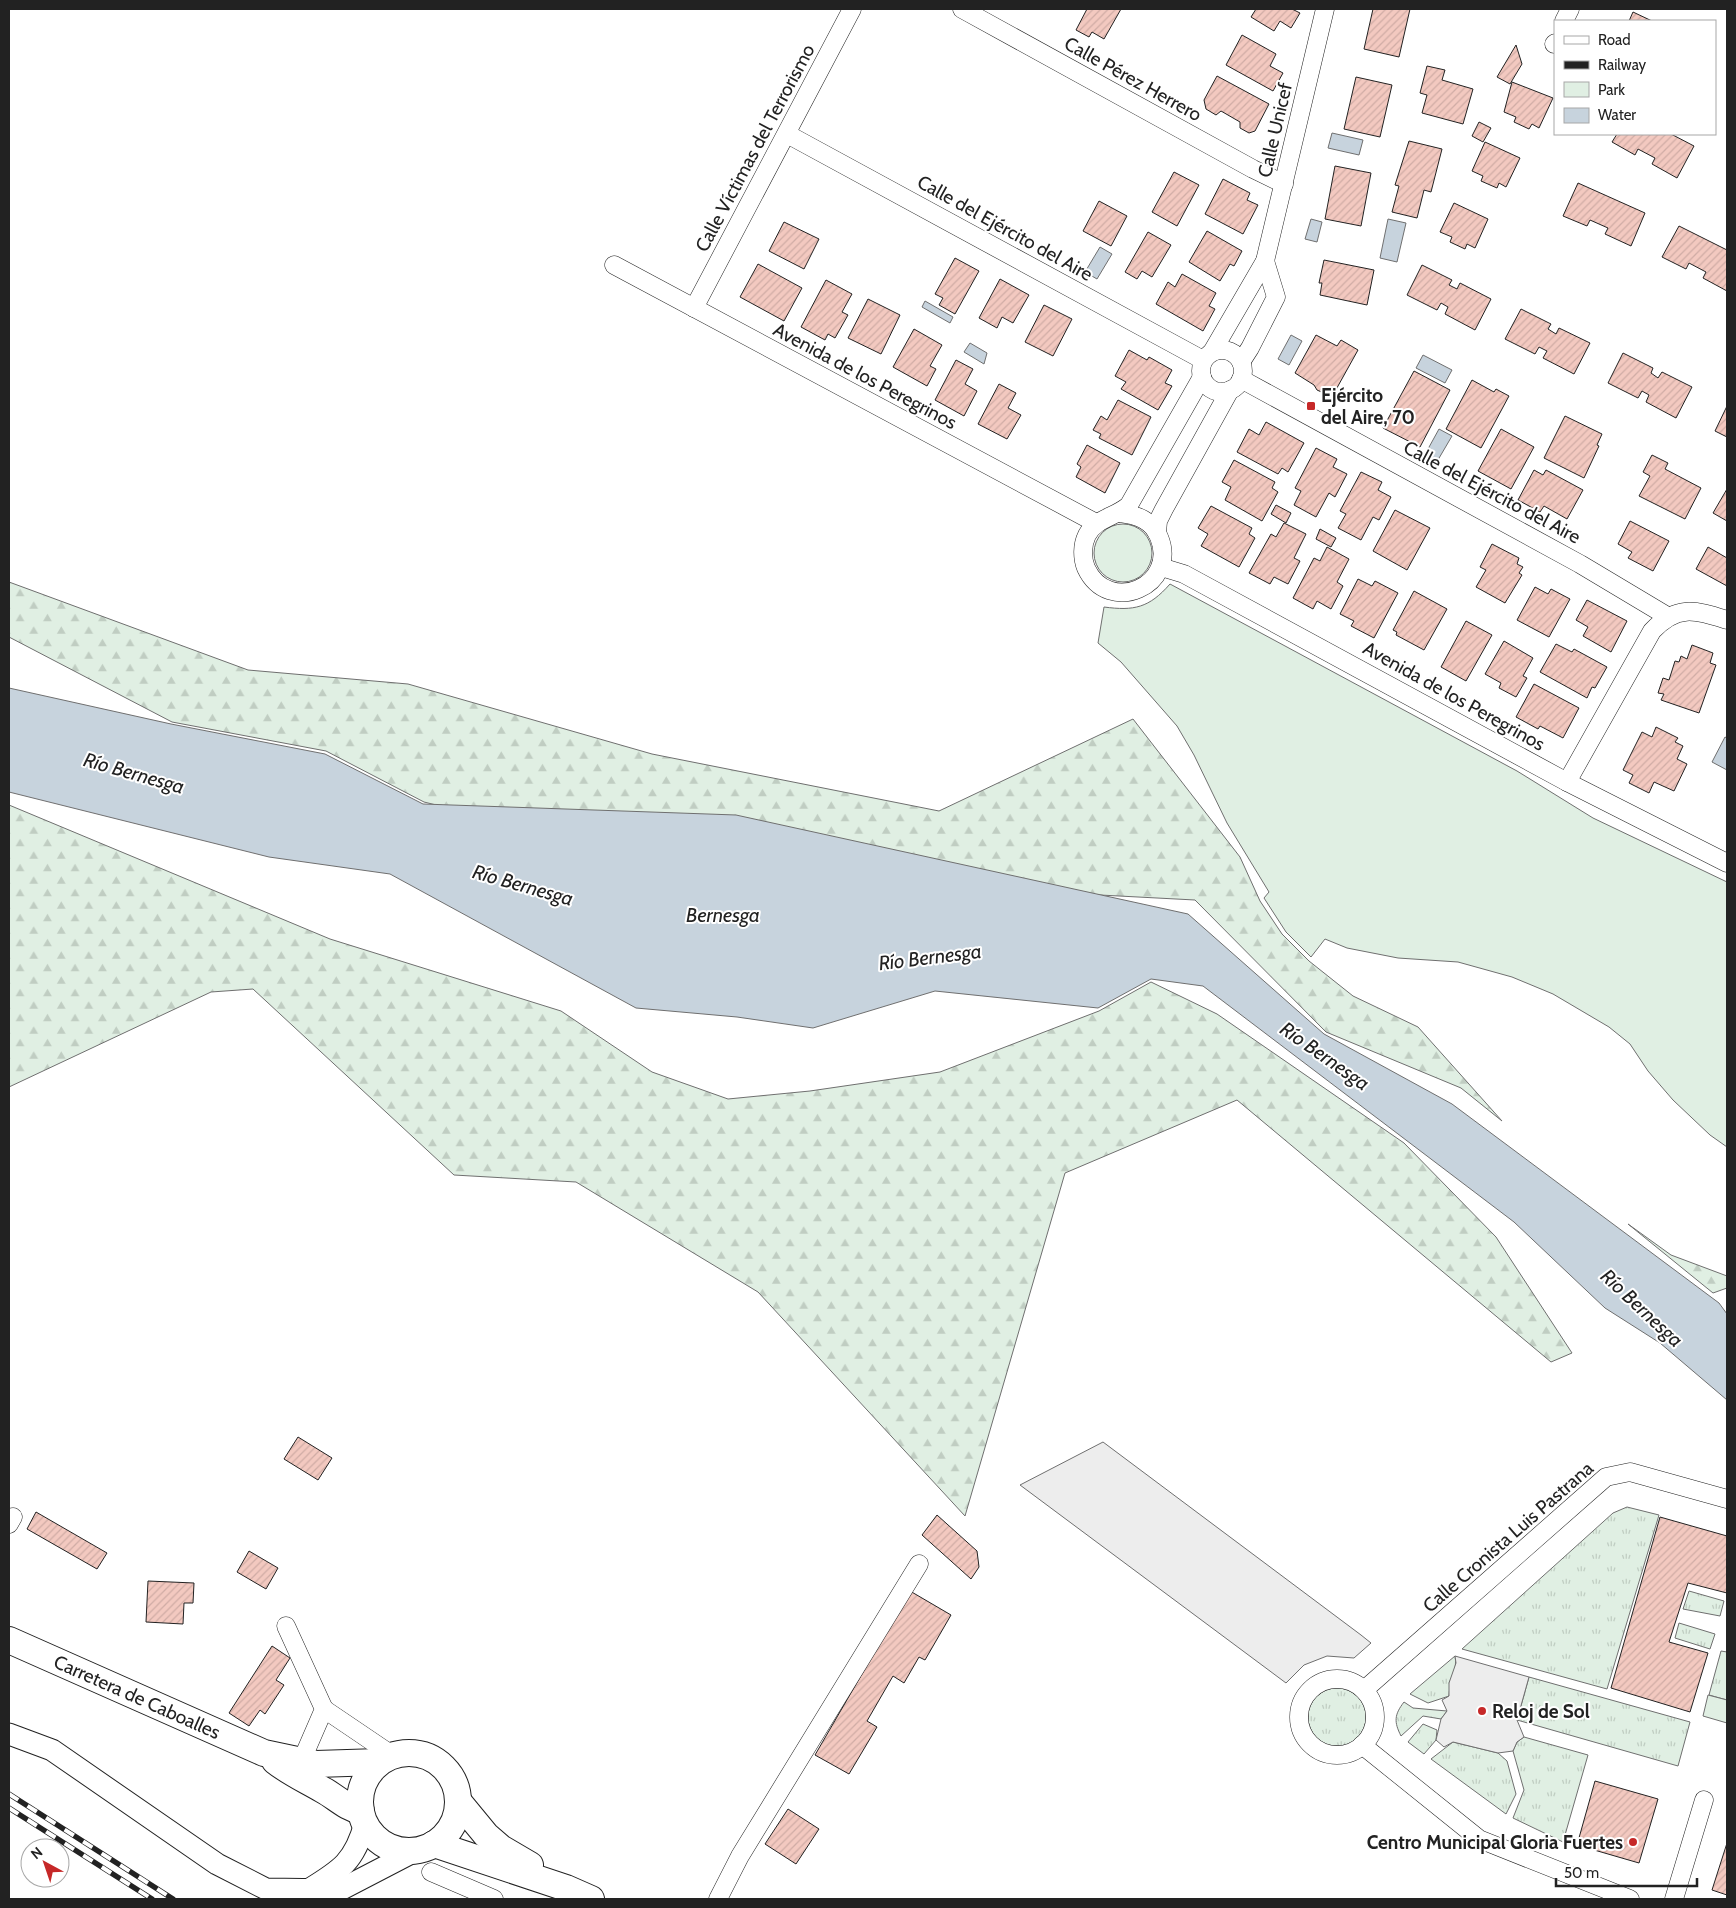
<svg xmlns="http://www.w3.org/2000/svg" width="1736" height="1908" viewBox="0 0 1736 1908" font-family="Cabin,sans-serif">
  <defs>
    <pattern id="grass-tufts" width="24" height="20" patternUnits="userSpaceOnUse" patternTransform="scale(1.25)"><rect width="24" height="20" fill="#e0efe3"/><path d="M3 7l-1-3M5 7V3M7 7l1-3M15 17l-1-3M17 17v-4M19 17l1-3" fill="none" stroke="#c0cdc2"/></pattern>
    <pattern id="forest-firs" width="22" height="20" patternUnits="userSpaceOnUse" patternTransform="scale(1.25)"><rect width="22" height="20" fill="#e0efe3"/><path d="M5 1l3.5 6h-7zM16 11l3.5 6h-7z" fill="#c0cdc2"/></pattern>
    <pattern id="building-hatch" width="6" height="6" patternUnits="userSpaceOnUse" patternTransform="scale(1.25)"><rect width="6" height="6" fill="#f3c9c0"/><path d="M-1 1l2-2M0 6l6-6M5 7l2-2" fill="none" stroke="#d0aca5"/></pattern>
  </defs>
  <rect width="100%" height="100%" fill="#fff"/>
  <!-- grass -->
  <g fill="url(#grass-tufts)" stroke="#6f6f6f">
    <polygon points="1627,1507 1659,1515 1607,1689 1462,1649 1613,1513"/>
    <polygon points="1689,1591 1724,1601 1720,1616 1683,1609"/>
    <polygon points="1679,1623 1715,1634 1710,1649 1675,1638"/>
    <polygon points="1721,1651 1727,1652 1727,1700 1709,1695"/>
    <path d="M1455,1656C1458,1669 1449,1683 1449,1696L1428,1703L1410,1694Z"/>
    <polygon points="1529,1677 1690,1722 1678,1766 1517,1720"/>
    <circle cx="1337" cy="1717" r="29"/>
    <path d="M1404,1702L1413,1708L1447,1711L1441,1719L1423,1716L1401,1736C1394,1722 1394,1715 1404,1702Z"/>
    <polygon points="1423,1724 1437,1730 1436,1740 1424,1754 1408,1742"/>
    <polygon points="1524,1737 1588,1755 1563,1842 1513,1818 1524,1790 1513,1751 1517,1742"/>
    <polygon points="1453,1742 1498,1753 1507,1761 1516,1794 1506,1814 1431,1759"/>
  </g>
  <!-- forest -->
  <g fill="url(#forest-firs)" stroke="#6f6f6f">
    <polygon points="9,582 248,670 408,684 652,754 939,811 1133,719 1240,857 1260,901 1282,934 1309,961 1353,996 1418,1027 1502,1121 1461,1088 1326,1032 1195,900 719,875 424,802 326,751 172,722 9,637"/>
    <polygon points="9,805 330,939 561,1011 652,1072 728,1099 810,1091 940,1072 1099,1011 1151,982 1217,1014 1404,1143 1496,1237 1572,1353 1551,1362 1237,1100 1065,1173 965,1516 758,1292 576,1182 454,1175 253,989 211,992 9,1087"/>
    <polygon points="1628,1224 1671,1255 1727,1276 1727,1288 1713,1293"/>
  </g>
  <!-- green -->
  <g fill="#e0efe3" stroke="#6f6f6f">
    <circle cx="1123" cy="553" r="29"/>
    <path d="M1170,584L1517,771L1593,818L1727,882V1147L1710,1135L1673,1100L1648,1071L1630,1044L1609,1027L1553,994L1512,977L1458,962L1398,958L1347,948L1325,939L1311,957L1286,932L1264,898L1269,892L1227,823L1194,755L1177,726L1121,662L1098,643L1104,607C1134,611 1149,608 1170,584Z"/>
    <polygon points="1708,1695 1727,1700 1727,1723 1703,1716"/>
  </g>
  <!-- parking -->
  <g fill="#ededed" stroke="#6f6f6f">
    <polygon points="1103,1442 1361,1635 1371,1643 1354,1658 1327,1656 1304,1665 1286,1683 1020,1485"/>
    <polygon points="1455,1656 1529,1677 1517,1720 1524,1737 1517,1742 1513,1751 1498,1753 1453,1742 1444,1747 1436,1740 1441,1719 1447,1711 1442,1700 1449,1696 1449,1683 1456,1663"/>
  </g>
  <!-- water -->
  <g fill="#c7d3dd" stroke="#6f6f6f">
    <polygon points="1332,133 1363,140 1359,155 1328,148"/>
    <polygon points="1311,219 1322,222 1317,242 1305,239"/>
    <polygon points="1388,219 1406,223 1397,262 1380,258"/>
    <polygon points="1100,247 1112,254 1097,279 1085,272"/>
    <polygon points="925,301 953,317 950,323 922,307"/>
    <polygon points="1291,335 1302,341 1289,365 1278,359"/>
    <polygon points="970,343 987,353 984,364 964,352"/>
    <polygon points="1423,355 1452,370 1445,383 1416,368"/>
    <polygon points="1439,429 1452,436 1435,465 1423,458"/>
    <polygon points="9,688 171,724 325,754 423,804 736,815 1188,914 1324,1034 1452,1104 1719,1303 1727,1314 1727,1400 1660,1343 1605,1308 1514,1222 1203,986 1151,979 1098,1008 935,991 813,1028 737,1017 636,1008 390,874 269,857 9,792"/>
    <polygon points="1725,737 1727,738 1727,770 1712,762"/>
  </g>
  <!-- building -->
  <g fill="url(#building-hatch)" stroke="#222">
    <polygon points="1087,9 1121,9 1104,39 1092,32 1089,37 1076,30"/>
    <polygon points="1256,9 1292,9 1300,13 1291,28 1280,21 1274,31 1251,17"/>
    <polygon points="1373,9 1410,9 1399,57 1364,49"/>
    <polygon points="1633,12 1652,21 1629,21"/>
    <polygon points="1242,35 1276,54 1270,66 1283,73 1273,91 1226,65"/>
    <polygon points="1516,45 1522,64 1510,84 1497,77"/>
    <polygon points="1427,66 1445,70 1442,80 1473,89 1463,124 1422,113 1427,95 1420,93"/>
    <polygon points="1217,76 1269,104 1255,131 1249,133 1240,128 1240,122 1221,111 1216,115 1206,109 1204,100"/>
    <polygon points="1356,77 1392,85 1380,137 1344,129"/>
    <polygon points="1512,82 1553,98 1539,128 1532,124 1529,129 1514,122 1516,117 1504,112"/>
    <polygon points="1479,122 1491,128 1483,142 1472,136"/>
    <polygon points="1617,134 1671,134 1694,146 1677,178 1652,164 1655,158 1638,149 1635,155 1612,142"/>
    <polygon points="1409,141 1442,149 1431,192 1424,190 1417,218 1392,212 1399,186 1395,185"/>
    <polygon points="1485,142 1520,158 1506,187 1499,183 1497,188 1481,181 1483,176 1472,171"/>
    <polygon points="1335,166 1371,173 1361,226 1325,219"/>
    <polygon points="1174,172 1199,185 1177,226 1152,212"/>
    <polygon points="1223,179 1250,193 1247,200 1258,205 1243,234 1205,214"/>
    <polygon points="1578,183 1645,213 1631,246 1605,234 1608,228 1590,220 1587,226 1563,216"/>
    <polygon points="1099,201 1127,216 1111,246 1083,231"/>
    <polygon points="1454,203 1488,219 1475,248 1467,244 1465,249 1450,242 1452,237 1440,232"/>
    <polygon points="784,222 819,239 804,269 769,251"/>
    <polygon points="1679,226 1727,250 1727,291 1703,278 1706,272 1689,263 1686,269 1662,257"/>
    <polygon points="1207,231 1242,251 1234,266 1230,264 1220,281 1189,262"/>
    <polygon points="1148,232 1171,245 1152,277 1142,271 1137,279 1125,272"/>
    <polygon points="955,258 979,271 955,314 939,305 943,298 935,294"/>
    <polygon points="1324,260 1374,270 1367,305 1320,295 1322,283 1319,283"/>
    <polygon points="758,264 802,288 784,321 740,297"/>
    <polygon points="1422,265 1452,280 1449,285 1457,289 1460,283 1491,299 1475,330 1445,314 1448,307 1441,303 1437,310 1407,295"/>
    <polygon points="1182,274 1216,293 1209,306 1215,309 1203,331 1156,304 1168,282 1175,287"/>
    <polygon points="1000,279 1029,295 1013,323 1002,317 997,328 979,318"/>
    <polygon points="826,280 852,294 842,312 848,315 835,338 828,334 825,340 801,327"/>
    <polygon points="868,299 900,315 881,354 848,338"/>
    <polygon points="1044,305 1072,319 1053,356 1025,342"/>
    <polygon points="1521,309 1551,324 1548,329 1556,334 1559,328 1590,343 1574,374 1543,358 1547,351 1539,347 1535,354 1505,339"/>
    <polygon points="914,329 942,345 930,366 936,369 927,386 893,367"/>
    <polygon points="1316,335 1337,346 1341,340 1358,350 1333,395 1328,395 1317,390 1314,385 1295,373"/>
    <polygon points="1129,350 1147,360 1149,357 1172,370 1165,383 1172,386 1158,410 1121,389 1126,382 1115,376"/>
    <polygon points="1623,353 1653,368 1651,373 1658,378 1662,372 1692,387 1676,418 1646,402 1649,395 1642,391 1638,398 1608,383"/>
    <polygon points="956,360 973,369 965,384 977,391 964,416 935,400"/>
    <polygon points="1414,371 1450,390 1420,447 1383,428"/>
    <polygon points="1472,380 1494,392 1496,389 1509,396 1481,448 1446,429"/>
    <polygon points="999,384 1016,393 1008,408 1021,415 1007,439 978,424"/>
    <polygon points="1118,400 1151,417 1132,455 1099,438 1101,434 1093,430 1101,416 1107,420"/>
    <polygon points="1727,406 1727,437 1715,431"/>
    <polygon points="1565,416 1602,434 1597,445 1599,446 1584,478 1544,458"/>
    <polygon points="1266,422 1304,443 1288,472 1282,468 1278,474 1237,452 1249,429 1259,435"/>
    <polygon points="1501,429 1534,447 1511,489 1478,471"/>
    <polygon points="1087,445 1120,463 1105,493 1076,477 1081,467 1077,464"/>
    <polygon points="1316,448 1337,459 1333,467 1347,474 1335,497 1329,493 1316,517 1294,505 1301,491 1295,488"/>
    <polygon points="1652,455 1668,463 1665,469 1701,488 1685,519 1639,496 1650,476 1643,472"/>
    <polygon points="1234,460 1275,482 1272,488 1278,492 1262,521 1225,500 1231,487 1222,482"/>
    <polygon points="1534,470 1543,475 1546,470 1583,490 1567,519 1544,506 1540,512 1518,500"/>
    <polygon points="1361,472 1382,482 1378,490 1391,497 1379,520 1373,517 1361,540 1338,528 1346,514 1340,511"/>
    <polygon points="1727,489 1727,521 1713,513"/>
    <polygon points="1276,505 1291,513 1286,523 1271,514"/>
    <polygon points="1211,506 1252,528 1249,534 1255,538 1239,567 1201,546 1208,534 1198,528"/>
    <polygon points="1395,510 1430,528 1407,570 1373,551"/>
    <polygon points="1630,521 1669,541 1653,571 1628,558 1632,552 1618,544"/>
    <polygon points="1284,523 1306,534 1294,558 1300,561 1288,584 1274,577 1270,584 1249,573 1271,534 1276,537"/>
    <polygon points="1320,529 1336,538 1331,547 1316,539"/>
    <polygon points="1492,544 1519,558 1517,564 1523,567 1519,573 1522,575 1505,603 1476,587 1486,570 1480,567"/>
    <polygon points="1327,547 1349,559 1337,582 1343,586 1331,609 1317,601 1313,609 1293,598 1314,558 1320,561"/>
    <polygon points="1708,547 1727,558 1727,586 1696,569"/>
    <polygon points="1358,579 1372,586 1375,581 1398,593 1374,638 1351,626 1354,621 1340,614"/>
    <polygon points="1535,587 1548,594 1551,589 1570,599 1549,637 1517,620"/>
    <polygon points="1414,591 1447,609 1424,650 1396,635 1397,632 1393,630"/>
    <polygon points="1587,600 1627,621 1611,652 1583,636 1588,627 1576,620"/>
    <polygon points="1466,621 1492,635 1466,681 1441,667"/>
    <polygon points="1504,641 1533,658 1523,676 1527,678 1516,697 1499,688 1501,683 1485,674"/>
    <polygon points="1556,644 1572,652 1574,649 1607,667 1595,688 1592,687 1587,698 1540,672"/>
    <polygon points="1692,645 1713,653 1710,663 1716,665 1699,713 1661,700 1664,694 1658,693 1663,678 1669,680 1675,661 1679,662 1681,656 1687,659"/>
    <polygon points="1534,684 1579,708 1563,738 1540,726 1538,729 1516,717"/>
    <polygon points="1656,727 1678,738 1675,742 1683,746 1677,759 1687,764 1674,791 1654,782 1649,793 1629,783 1633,775 1623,770 1642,732 1652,737"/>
    <polygon points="298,1437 332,1458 318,1480 284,1459"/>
    <polygon points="36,1512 107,1553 97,1569 27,1529"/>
    <polygon points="937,1515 977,1551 979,1567 971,1579 922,1535"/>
    <polygon points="1660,1517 1727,1536 1727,1593 1688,1583 1669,1642 1708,1653 1690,1712 1611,1688"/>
    <polygon points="249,1551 278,1568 266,1589 237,1572"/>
    <polygon points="148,1581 194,1583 193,1603 184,1603 183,1624 146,1622"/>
    <polygon points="910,1591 951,1615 925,1660 919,1657 904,1683 893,1676 867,1721 877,1727 849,1774 815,1755"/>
    <polygon points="272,1646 290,1658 276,1680 284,1685 265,1714 260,1710 249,1726 229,1713"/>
    <polygon points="1595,1781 1658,1799 1639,1863 1577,1845"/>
    <polygon points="788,1809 819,1829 796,1864 765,1844"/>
    <polygon points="1727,1843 1727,1895 1712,1890"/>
  </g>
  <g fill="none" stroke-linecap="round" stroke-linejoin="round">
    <defs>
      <g id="minor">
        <polyline points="962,9 1253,169 1284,184"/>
        <polyline points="1564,21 1570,9"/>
        <polyline points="1554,44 1555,43"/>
        <polyline points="787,134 1203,360"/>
        <polyline points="614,265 1096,523"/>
        <polyline points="694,308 852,9"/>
        <circle cx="1222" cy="371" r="21"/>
        <polyline points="1212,352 1265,261 1325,9"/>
        <polyline points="1241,362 1250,348 1276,297 1265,261"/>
        <polyline points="1241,379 1580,564 1667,616"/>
        <path d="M1120,513C1137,515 1152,520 1159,537C1179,585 1109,617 1086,568C1082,558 1082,545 1087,535C1096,518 1116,517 1129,505L1202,377"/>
        <polyline points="1157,533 1158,521 1164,509 1230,390"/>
        <polyline points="1161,567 1184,574 1567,782 1727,863"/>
        <path d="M1567,782L1652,631C1677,604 1695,610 1727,620"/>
        <polyline points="9,1524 13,1517"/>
        <polyline points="286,1626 324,1709 301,1762"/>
        <circle cx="1337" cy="1717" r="38"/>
        <polyline points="1364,1690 1606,1477 1630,1472 1727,1499"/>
        <polyline points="324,1709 392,1755"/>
        <polyline points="1362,1745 1479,1839 1630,1899"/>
        <polyline points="431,1872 494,1899"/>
        <polyline points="718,1899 740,1856 919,1564"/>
        <polyline points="1674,1899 1704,1800"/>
      </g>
      <g id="tertiary">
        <polyline points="9,1734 52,1750 217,1864 266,1889 340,1890 417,1850"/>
        <path d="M308,1890C341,1870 355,1861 365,1823"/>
      </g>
      <g id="primary">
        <polyline points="9,1640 264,1753 316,1764 379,1762"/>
        <circle cx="409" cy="1802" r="49"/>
        <path d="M275,1761C290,1773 306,1780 323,1790C336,1797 346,1808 361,1811"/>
        <polyline points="458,1801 486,1835 501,1848 530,1865"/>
        <polyline points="434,1844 566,1888 591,1899"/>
      </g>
    </defs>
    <!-- minor casing -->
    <use href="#minor" stroke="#222" stroke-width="19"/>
    <!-- tertiary casing -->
    <use href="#tertiary" stroke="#222" stroke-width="23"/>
    <!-- primary casing -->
    <use href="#primary" stroke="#222" stroke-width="28"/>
    <!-- minor -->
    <use href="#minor" stroke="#fff" stroke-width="18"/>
    <!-- tertiary -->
    <use href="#tertiary" stroke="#fff" stroke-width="21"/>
    <!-- primary -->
    <use href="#primary" stroke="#fff" stroke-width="26"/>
    <defs>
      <g id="rail">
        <polyline points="9,1794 173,1899"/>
        <polyline points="9,1808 152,1899"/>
      </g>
    </defs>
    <!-- rail casing -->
    <use href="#rail" stroke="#222" stroke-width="5.5"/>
    <!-- rail -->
    <use href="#rail" stroke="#fff" stroke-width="4" stroke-dasharray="11" stroke-linecap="butt"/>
  </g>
  <!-- markers -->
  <g fill="#c62828" stroke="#fff" stroke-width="2">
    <rect x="1306" y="401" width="10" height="10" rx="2.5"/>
    <circle cx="1482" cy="1711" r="5"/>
    <circle cx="1633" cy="1842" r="5"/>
  </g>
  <g text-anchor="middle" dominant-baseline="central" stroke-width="4" stroke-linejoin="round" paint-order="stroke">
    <!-- street labels -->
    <g font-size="19" fill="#222" stroke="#fff">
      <text transform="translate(1133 79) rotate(29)">Calle Pérez Herrero</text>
      <text transform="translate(1275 130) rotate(-77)">Calle Unicef</text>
      <text transform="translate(755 148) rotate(-62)">Calle Víctimas del Terrorismo</text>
      <text transform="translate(1005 228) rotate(29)">Calle del Ejército del Aire</text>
      <text transform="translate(865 376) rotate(28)">Avenida de los Peregrinos</text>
      <text transform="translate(1492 492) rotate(28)">Calle del Ejército del Aire</text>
      <text transform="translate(1454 696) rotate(29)">Avenida de los Peregrinos</text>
      <text transform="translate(1508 1537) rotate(-41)">Calle Cronista Luis Pastrana</text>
      <text transform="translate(137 1697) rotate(24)">Carretera de Caboalles</text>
    </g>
    <!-- poi labels -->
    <g font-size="19" font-weight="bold" fill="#222" stroke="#fff" text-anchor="start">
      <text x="1321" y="395">Ejército<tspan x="1321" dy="22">del Aire, 70</tspan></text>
      <text x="1492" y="1711">Reloj de Sol</text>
      <text x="1623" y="1842" text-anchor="end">Centro Municipal Gloria Fuertes</text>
    </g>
    <!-- water labels -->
    <g font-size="20" font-style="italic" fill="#222" stroke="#fff">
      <text transform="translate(134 773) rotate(16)">Río Bernesga</text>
      <text transform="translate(523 885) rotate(16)">Río Bernesga</text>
      <text x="723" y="915">Bernesga</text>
      <text transform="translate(930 957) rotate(-7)">Río Bernesga</text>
      <text transform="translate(1325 1056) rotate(35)">Río Bernesga</text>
      <text transform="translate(1642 1308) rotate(43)">Río Bernesga</text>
    </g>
  </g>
  <!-- border -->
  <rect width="1736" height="1908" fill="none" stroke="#222222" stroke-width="20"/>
  <!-- legend -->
  <rect x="1554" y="20" width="162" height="115" fill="#ffffff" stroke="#a7a7a7"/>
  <rect x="1564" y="36" width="25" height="8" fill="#ffffff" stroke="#a7a7a7"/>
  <text x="1598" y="45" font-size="15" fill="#222222">Road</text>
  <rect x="1564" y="61" width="25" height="8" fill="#222222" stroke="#a7a7a7"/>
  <text x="1598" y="70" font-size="15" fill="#222222">Railway</text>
  <rect x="1564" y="82" width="25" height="15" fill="#e0efe3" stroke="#a7a7a7"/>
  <text x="1598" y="95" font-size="15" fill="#222222">Park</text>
  <rect x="1564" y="108" width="25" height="15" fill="#c7d3dd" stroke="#a7a7a7"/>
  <text x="1598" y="120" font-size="15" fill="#222222">Water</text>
  <!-- north arrow -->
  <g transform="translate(45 1863) rotate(320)"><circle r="24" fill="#ffffff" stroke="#a7a7a7"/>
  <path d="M0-4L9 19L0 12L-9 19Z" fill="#c62828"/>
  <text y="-8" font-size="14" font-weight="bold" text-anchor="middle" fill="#222222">N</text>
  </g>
  <!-- scale -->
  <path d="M1556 1878v8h141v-8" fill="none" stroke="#222222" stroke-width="2.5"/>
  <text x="1564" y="1878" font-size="15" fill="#222222" stroke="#ffffff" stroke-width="4" paint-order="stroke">50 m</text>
</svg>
